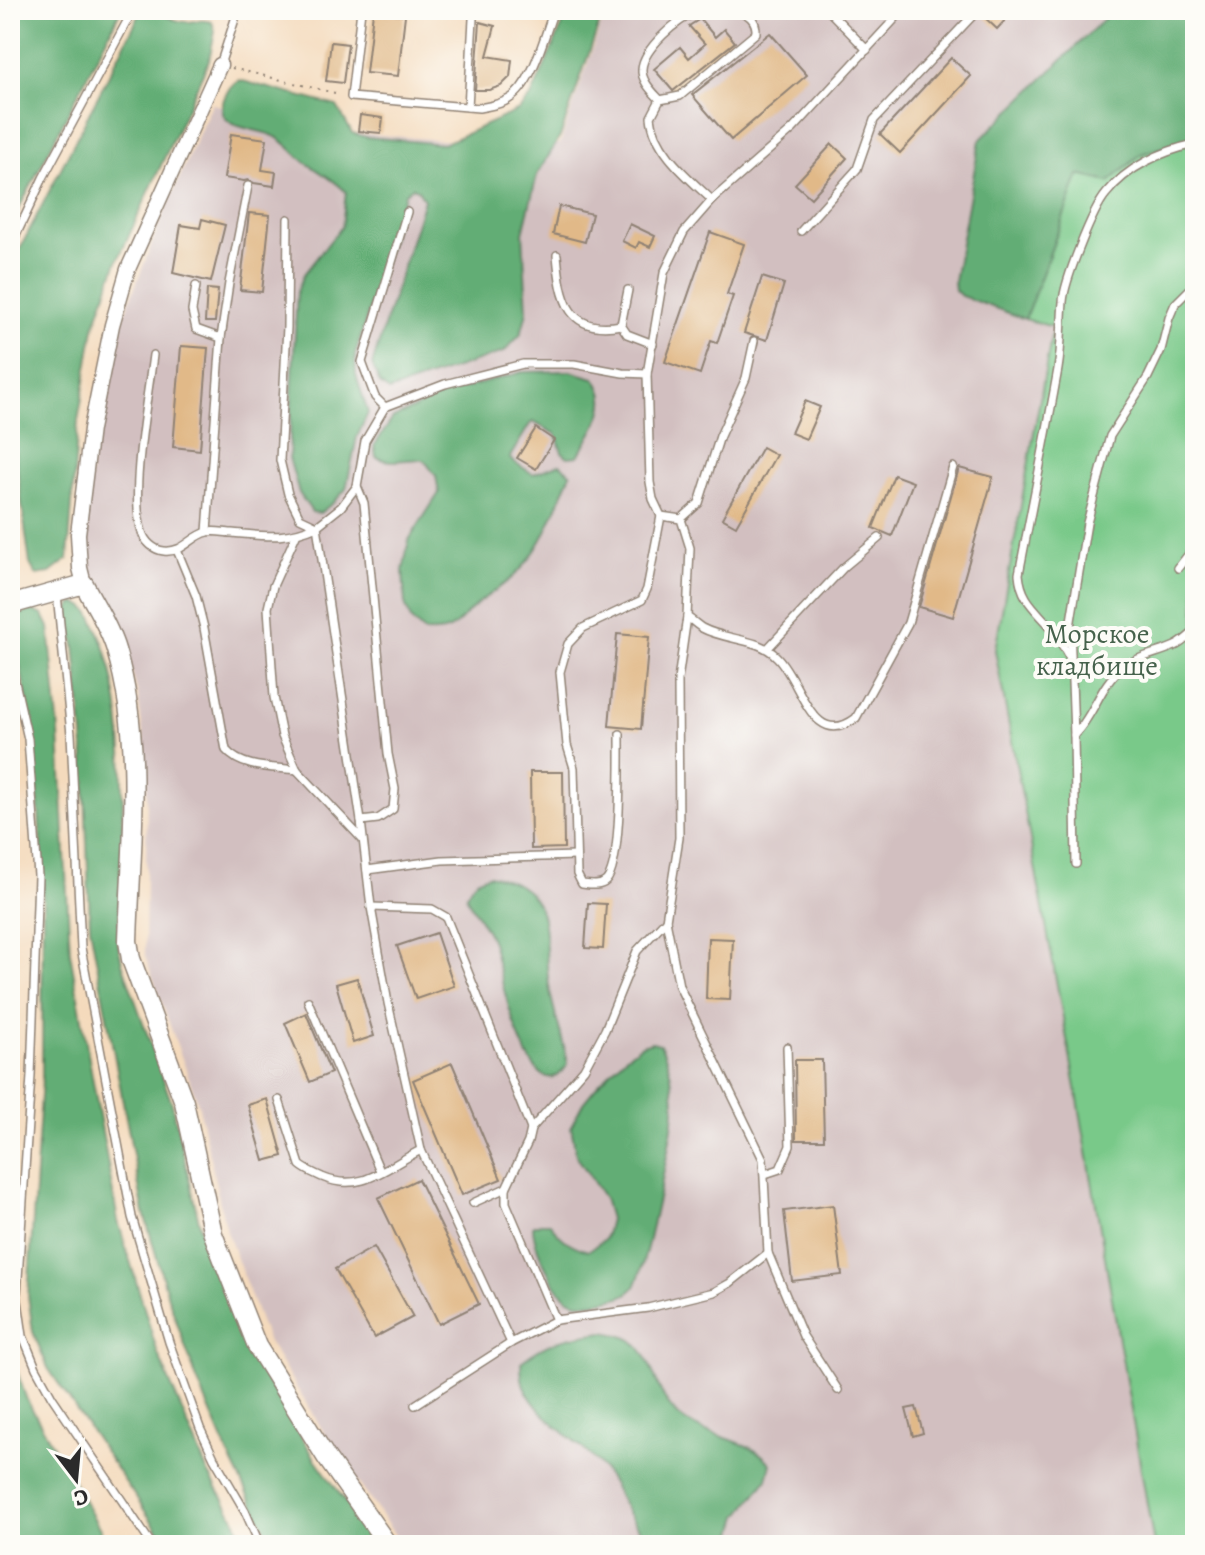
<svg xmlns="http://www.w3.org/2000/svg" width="1205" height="1555" viewBox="0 0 1205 1555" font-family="Alegreya,serif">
  <rect width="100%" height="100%" fill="#fdfcf7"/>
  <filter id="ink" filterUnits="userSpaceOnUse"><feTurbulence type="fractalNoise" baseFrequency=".0125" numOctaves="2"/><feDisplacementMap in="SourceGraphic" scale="16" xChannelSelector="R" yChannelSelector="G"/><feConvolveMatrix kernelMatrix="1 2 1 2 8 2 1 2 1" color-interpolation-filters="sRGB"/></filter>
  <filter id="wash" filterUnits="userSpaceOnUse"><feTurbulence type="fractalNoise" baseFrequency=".006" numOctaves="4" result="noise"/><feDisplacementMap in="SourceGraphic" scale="32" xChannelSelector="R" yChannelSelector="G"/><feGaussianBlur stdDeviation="1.8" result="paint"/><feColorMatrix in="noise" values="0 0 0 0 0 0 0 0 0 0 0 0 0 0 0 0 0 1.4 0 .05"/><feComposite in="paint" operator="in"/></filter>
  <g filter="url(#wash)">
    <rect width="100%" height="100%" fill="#f4dabc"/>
    <!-- industrial -->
    <polygon fill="#d2bfc0" points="606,10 1113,10 980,140 954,285 961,296 1053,327 995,650 1077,1093 1154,1545 402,1545 332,1445 267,1340 225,1226 198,1103 145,956 147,791 144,742 138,694 123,640 110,609 87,570 82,532 97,428 120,326 161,220 212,104 357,133 454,141 560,144"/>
    <!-- green -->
    <polygon fill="#79c989" stroke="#527a5a" stroke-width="2" points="1195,137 1195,1545 1154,1545 1077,1093 995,650 1053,327 1025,319 1079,175 1109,182 1141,154"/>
    <!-- forest -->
    <g fill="#62ad75" stroke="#466c50" stroke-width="2">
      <polygon points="12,10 121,10 10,226 10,13"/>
      <path d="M142,10C160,10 170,21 186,22C196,22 202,18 212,22L215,31L209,60L116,264L94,328L78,421L68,559L50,573L36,575L30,564L15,454L17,377L14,357L10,354V268Z"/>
      <path d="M569,10H604L560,137L537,175L523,233L527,312L521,334L504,352L389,391L380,384L372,365L424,200L419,191L413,187L405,193L355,355L356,375L368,413L357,437L346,489L334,502L320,513L312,512L299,493L289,458L297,292L304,274L342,226L346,192C334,179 319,172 305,162C295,154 287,143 276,137C259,127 212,131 224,99C228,90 231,84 239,80L337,106L352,133L366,137L443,144L519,110L532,95Z"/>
      <polygon points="1113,10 1195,10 1195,137 1141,154 1109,182 1079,175 1025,319 961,296 955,290 954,281 980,140"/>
      <path d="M570,371L594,378C617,403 592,431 578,456L568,457L562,452L556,434L533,422L530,424L510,457L511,460L533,474L560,464L571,474C555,509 543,550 514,576C502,587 487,595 475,606C453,625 456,634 424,632L411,620L405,604L403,571L409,540L439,493L436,476L424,460C403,457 396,466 376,457L374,446L393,418L445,394L522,372Z"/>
      <path d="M76,603C89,606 93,618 98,630C136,718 120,849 118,944L122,963L172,1104L203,1239L248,1351L316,1460L376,1545H273L228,1453L197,1380L168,1297L144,1213L90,927L83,735L75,646L68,612L71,605Z"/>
      <polygon points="31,610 43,615 49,627 59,733 70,952 118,1221 158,1354 208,1473 230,1510 247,1545 168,1545 48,1368 33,1332 28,1296 42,1079 43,881 34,732 12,628 16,616"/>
      <path d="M489,875C558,888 541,932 549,985C553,1012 563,1037 568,1064C530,1124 498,965 493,945C487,927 474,912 466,896C471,884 476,878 489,875Z"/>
      <path d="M652,1042L660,1044C670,1064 674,1087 674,1109C674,1128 643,1278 634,1288C627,1296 617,1298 607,1300C595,1302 582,1305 571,1300C554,1293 533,1244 533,1226L540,1223H550C560,1239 570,1245 588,1251L605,1239L610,1219L604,1198L576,1155L571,1126L583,1103L597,1086L624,1058L642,1045Z"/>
      <path d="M604,1332C613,1334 626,1335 633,1341C655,1359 654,1394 678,1415C705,1439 748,1436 771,1464L767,1479L739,1516L730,1545H660C626,1529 621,1487 597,1462C574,1437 539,1419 524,1386C521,1379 521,1370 521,1362C549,1340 569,1336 604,1332Z"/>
      <polygon points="10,1351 27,1400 109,1545 10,1545"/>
    </g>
    <g id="blocks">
      <!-- building -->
      <g fill="#e1b988">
        <polygon points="984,10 998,10 1007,18 997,29 982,15"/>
        <polygon points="373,12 405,15 398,76 366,73"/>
        <polygon points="700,19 715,37 724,29 735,42 673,91 654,69 680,47 689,58 705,44 689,26"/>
        <polygon points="480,22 495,26 487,56 512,60 510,77 501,86 489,90 475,90"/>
        <polygon points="770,33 807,75 731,140 692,95"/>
        <polygon points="331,42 348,44 343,83 326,81"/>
        <polygon points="951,58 971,76 900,153 880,134"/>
        <polygon points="360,115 383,118 381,133 358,131"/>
        <polygon points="231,134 267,139 262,170 276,172 274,186 254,183 248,180 244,181 224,178"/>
        <polygon points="832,144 847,158 811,198 795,184"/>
        <polygon points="559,206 592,214 585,242 553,234"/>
        <polygon points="249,213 270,215 262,292 240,290"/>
        <polygon points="202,219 225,225 211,282 173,273 181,225 200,228"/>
        <polygon points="630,224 655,236 650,247 639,242 636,248 622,241"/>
        <polygon points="710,232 744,244 727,294 733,296 717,343 711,341 700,374 665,362"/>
        <polygon points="762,277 784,284 767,340 744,333"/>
        <polygon points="207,289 218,290 215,322 205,322"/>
        <polygon points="181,346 208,348 200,450 173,447"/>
        <polygon points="805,401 820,407 806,439 791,433"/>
        <polygon points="536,428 554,440 536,469 517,458"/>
        <polygon points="762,447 776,455 736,526 722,518"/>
        <polygon points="959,468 993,477 953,617 919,607"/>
        <polygon points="894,475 913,482 892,536 873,528"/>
        <polygon points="617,634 649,637 641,729 609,726"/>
        <polygon points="530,772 563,772 564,848 531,849"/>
        <polygon points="588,903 606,904 603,949 585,948"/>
        <polygon points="436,933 454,986 416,999 397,946"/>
        <polygon points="708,938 733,939 730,1000 706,999"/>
        <polygon points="357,978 374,1036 353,1043 336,984"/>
        <polygon points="306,1013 331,1073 310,1082 285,1023"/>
        <polygon points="795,1060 822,1060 824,1140 796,1140"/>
        <polygon points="452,1063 501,1179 462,1195 413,1080"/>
        <polygon points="267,1099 283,1156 264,1161 248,1105"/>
        <polygon points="418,1179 479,1304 439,1324 378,1198"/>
        <polygon points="833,1205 842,1275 792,1281 784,1211"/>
        <polygon points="374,1247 413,1317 374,1338 335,1269"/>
        <polygon points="916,1407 923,1433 913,1436 906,1409"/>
      </g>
    </g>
  </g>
  <g filter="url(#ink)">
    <use href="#blocks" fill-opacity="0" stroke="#908274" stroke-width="2"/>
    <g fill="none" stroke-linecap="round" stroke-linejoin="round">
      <defs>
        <g id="lane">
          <polyline points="172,10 186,13 198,10"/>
          <polyline points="222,10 236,15"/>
          <path d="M361,10L351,97L479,108C489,106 500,105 509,99C533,85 544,36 554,10"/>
          <polyline points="828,10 867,50"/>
          <polyline points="220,65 238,10"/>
          <path d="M660,100L680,96L756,33C758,4 715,8 696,13C679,17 643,49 642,69C641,81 653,92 660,100L651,117C654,151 689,178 712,200"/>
          <polyline points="468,107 473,19"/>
          <polyline points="288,219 287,327 280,460 288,494 300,518 317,526"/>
          <polyline points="801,231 857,169 874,120 978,10"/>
          <polyline points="10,248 43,178 133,10"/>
          <path d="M557,255C561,299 567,335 621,325"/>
          <path d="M1195,284L1175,304L1169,318L1161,350L1148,377L1110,436L1087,523L1070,627L1074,735C1094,716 1100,684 1122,668C1138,656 1157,654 1175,646C1182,643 1189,636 1195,631"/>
          <polyline points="196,286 192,311 196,329 221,338"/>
          <polyline points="628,290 621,325 627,334 653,344"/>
          <path d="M153,355C148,397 129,494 142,532C145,542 154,550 164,551C184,553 191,536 208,532C215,530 225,533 232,533C266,536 285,540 317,526"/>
          <polyline points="385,407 375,397 362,362 407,212"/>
          <polyline points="357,486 364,503 388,754 395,789 393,809 378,819 361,821"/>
          <path d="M661,516L681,519L690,548L687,617C692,620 697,625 702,628C726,641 758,637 777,657C802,682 812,751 856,718L908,623L953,467"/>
          <polyline points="681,519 699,503 720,436 746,378 754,341"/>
          <polyline points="207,532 221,338 229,283 248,186"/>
          <polyline points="296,535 273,586 268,608 274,697 282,736 297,770 362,839"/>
          <path d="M177,550L196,596L204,628L226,750C242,769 273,767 297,770"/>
          <polyline points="1178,568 1195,546"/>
          <polyline points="57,594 71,734 81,948 132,1217 169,1342 200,1428 214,1458 245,1511 260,1545"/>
          <polyline points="687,617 678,680 679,838 666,920 679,986 763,1159 768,1253 803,1336 838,1390"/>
          <polyline points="768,648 844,567 879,538"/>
          <path d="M1069,657C1063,646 1056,634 1048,624C1033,607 1021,598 1019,574C1032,506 1046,437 1058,369C1062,346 1061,324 1063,302C1064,282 1093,209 1106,194C1127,167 1162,151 1195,144"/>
          <polyline points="10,660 28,739 38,876 31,1076 17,1294 23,1336 36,1368 52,1397 152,1545"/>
          <path d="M620,734C620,761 622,865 606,881C600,887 590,885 582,884L577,874L574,768L567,745L560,672L568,644L583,628L642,600L647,589L661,516L653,499L650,482L647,374L664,273L684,232L712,200L793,129L903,10"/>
          <polyline points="1074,735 1076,864"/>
          <polyline points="367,870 442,860 576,856"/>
          <polyline points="371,907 432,909 446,917 531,1129 528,1142 506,1188 473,1203"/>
          <polyline points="1194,954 1195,956"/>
          <polyline points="308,1001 380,1171"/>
          <path d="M279,1100L300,1165C307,1171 314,1173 322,1177C362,1194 386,1167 421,1150"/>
          <polyline points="531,1129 584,1069 605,1030 637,951 666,920"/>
          <polyline points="765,1174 780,1169 790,1146 787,1047"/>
          <polyline points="506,1188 506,1203 556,1320"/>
          <polyline points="511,1343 421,1150 388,1003 371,907 361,821 317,526 341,507 357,486 365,441 385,407 445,384 523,364 574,364 623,373 647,374"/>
          <polyline points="415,1405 511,1343 556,1320 648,1308 714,1292 730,1283 768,1253"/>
        </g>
        <polyline id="street" points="84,584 80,568 78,534 91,429 112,325 128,269 220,65"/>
        <path id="secondary" d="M10,605L84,584C95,606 109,626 116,650C144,743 131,845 128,941L131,959L184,1102L213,1234L257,1346L326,1457L388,1545"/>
      </defs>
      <!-- lane casing -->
      <use href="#lane" stroke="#908274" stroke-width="10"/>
      <!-- street casing -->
      <use href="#street" stroke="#908274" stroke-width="17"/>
      <!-- secondary casing -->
      <use href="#secondary" stroke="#908274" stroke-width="21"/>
      <!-- path -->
      <polyline stroke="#908274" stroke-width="2" stroke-dasharray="2 6" stroke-linecap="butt" points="232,68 339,94"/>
      <!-- lane -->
      <use href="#lane" stroke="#fff" stroke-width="7"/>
      <!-- street -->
      <use href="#street" stroke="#fff" stroke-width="14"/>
      <!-- secondary -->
      <use href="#secondary" stroke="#fff" stroke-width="18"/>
    </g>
  </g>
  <g text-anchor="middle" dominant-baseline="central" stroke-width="8" stroke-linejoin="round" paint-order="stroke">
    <!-- park labels -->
    <g font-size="28" fill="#46624c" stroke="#fdfcf7">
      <text x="1097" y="634">Морское<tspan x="1097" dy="32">кладбище</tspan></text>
    </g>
  </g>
  <!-- margin -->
  <rect width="1205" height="1555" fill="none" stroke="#fdfcf7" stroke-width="40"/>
  <!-- north arrow -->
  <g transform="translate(76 1479) rotate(164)" stroke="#fdfcf7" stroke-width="6" paint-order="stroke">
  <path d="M0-6L14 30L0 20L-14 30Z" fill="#2b2b2b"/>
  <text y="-12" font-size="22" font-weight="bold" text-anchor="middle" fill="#2b2b2b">С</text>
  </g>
</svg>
